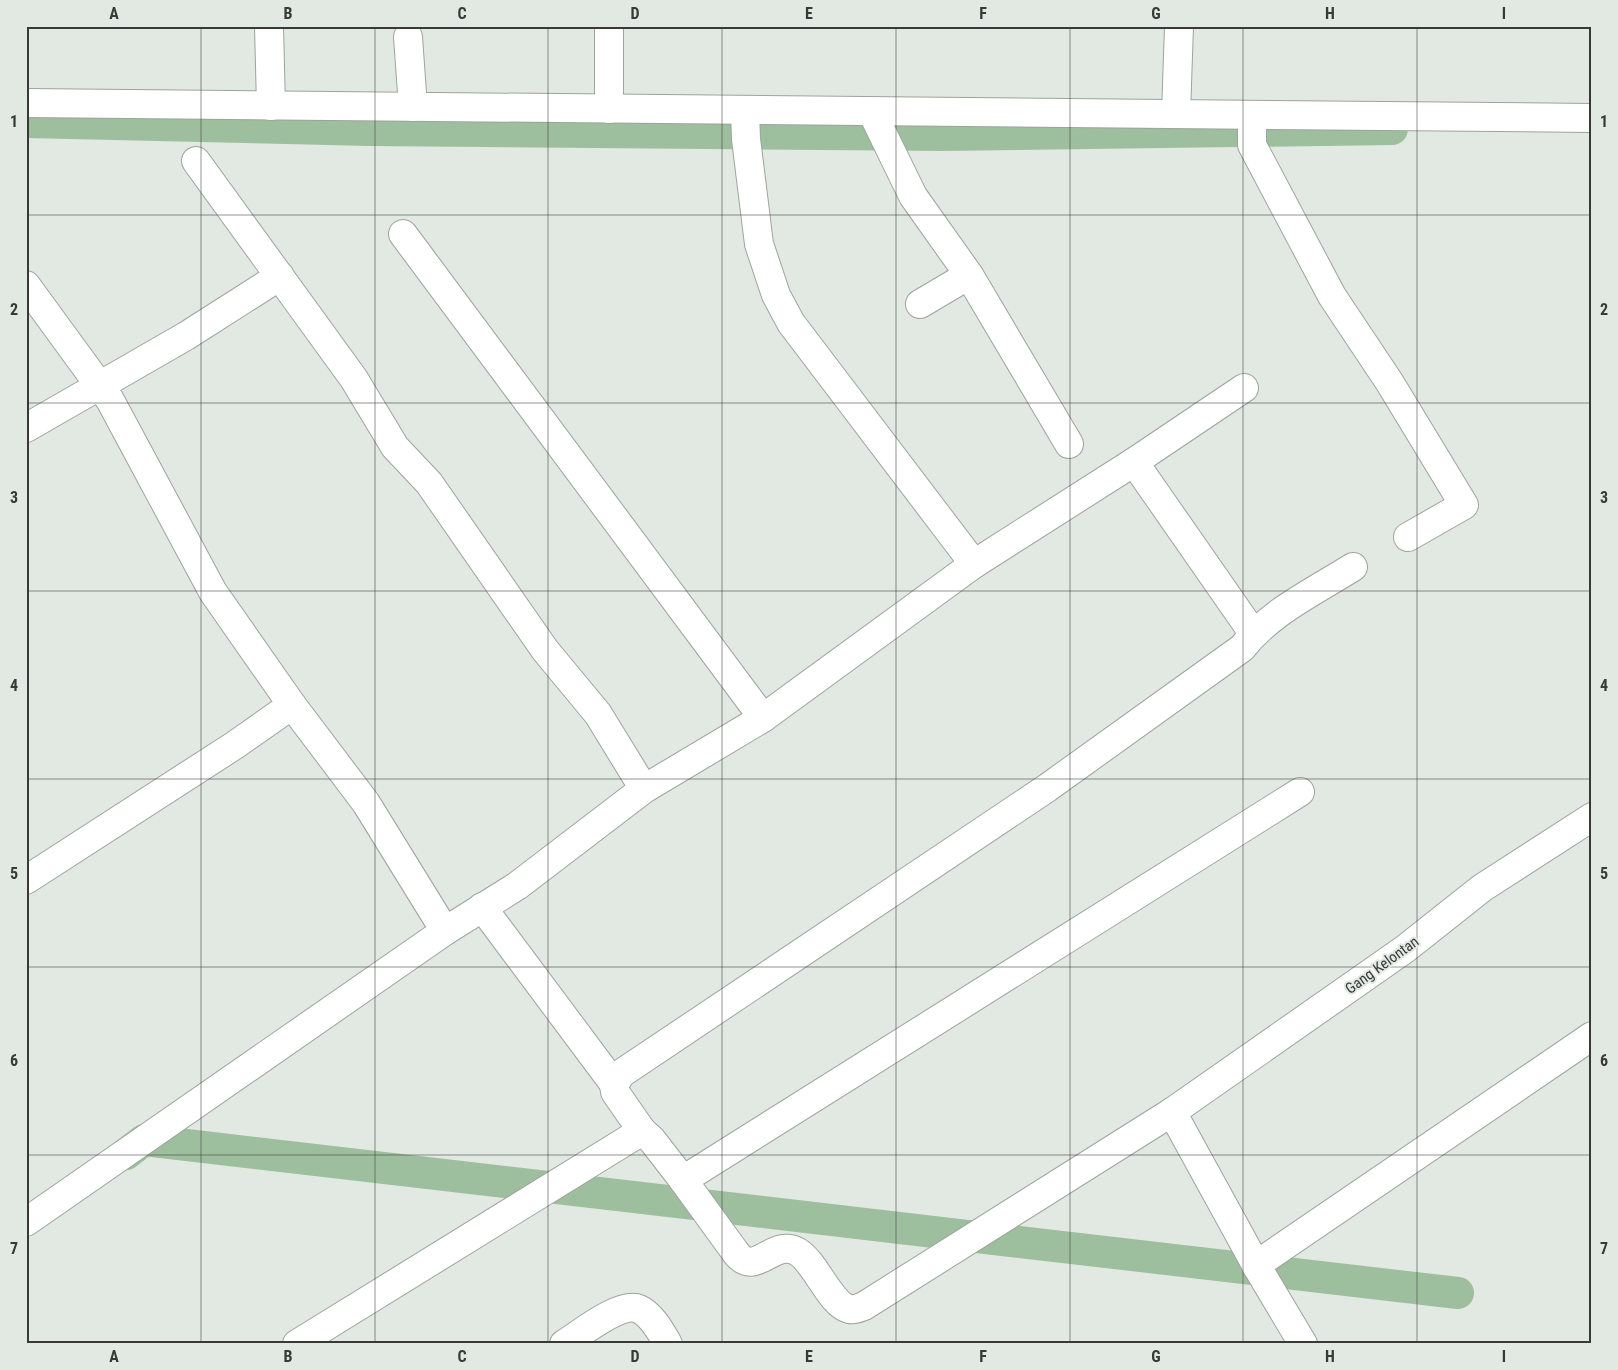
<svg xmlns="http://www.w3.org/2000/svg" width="1618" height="1370" viewBox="0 0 1618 1370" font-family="'Roboto Condensed',sans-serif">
  <rect width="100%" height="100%" fill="#e2e8e2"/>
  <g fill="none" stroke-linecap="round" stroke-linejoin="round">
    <!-- canal -->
    <g stroke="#9ebf9d" stroke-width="32">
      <polyline points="26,122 370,130 942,135 1392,129"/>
      <polyline points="126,1154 144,1140 1458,1293"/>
    </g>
    <defs>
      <g id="minor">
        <polyline points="269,26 271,106"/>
        <polyline points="609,26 609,109"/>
        <polyline points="408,37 413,107"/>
        <polyline points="26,103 1592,118"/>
        <polyline points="745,111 746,139 759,244 776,295 791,323 974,564"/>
        <polyline points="872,112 913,196 969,275 920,304"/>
        <polyline points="1176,114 1179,26"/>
        <polyline points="1252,115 1252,145 1332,296 1390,383 1464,505 1408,537"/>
        <polyline points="196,161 354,379 395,447 429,483 545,650 598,714 644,789"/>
        <polyline points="403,234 763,718"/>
        <polyline points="969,275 1069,444"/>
        <polyline points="26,285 110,400 213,592 292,705 366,803 445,931"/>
        <polyline points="26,428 186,336 280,276"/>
        <polyline points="1134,462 1253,633"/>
        <polyline points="26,880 235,745 292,705"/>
        <polyline points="482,907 614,1084"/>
        <polyline points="1172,1112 1256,1265 1303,1344"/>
        <path d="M642,1131L615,1092L614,1084L622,1073L1047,788L1242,648C1270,612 1315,591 1353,567"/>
        <polyline points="683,1180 1300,792"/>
        <polyline points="26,1222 445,931 517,886 644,789 763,718 974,564 1134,462 1244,388"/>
        <polyline points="1256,1265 1592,1036"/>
        <path d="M297,1344L642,1131L652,1140L683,1180L736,1253C756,1279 773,1237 798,1252C816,1263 830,1304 849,1309C854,1310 859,1308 864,1306L1172,1112L1405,949L1482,888L1592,817"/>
        <path d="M564,1344C580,1334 621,1301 639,1309C652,1315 661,1332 668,1344"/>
      </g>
    </defs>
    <!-- minor casing -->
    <use href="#minor" stroke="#9da39d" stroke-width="30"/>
    <!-- minor -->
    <use href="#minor" stroke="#fff" stroke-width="28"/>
  </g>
  <!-- grid -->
  <path fill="none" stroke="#383a38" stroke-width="1" stroke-opacity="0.55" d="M201,26V1344M375,26V1344M548,26V1344M722,26V1344M896,26V1344M1070,26V1344M1243,26V1344M1417,26V1344M26,215H1592M26,403H1592M26,591H1592M26,779H1592M26,967H1592M26,1155H1592"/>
  <g text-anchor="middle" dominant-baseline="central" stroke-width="4" stroke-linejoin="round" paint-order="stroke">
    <!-- street labels -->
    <g font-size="15" fill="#383a38" stroke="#e2e8e2">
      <text transform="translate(1382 965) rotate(-36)">Gang Kelontan</text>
    </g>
  </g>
  <!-- border -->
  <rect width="1618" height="1370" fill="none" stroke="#e2e8e2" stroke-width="55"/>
  <rect x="28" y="28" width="1562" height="1314" fill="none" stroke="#383a38" stroke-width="2"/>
  <g font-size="16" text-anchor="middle" font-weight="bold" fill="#383a38">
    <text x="114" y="19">A</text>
    <text x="288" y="19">B</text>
    <text x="462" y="19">C</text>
    <text x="635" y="19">D</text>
    <text x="809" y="19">E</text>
    <text x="983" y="19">F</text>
    <text x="1156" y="19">G</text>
    <text x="1330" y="19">H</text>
    <text x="1504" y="19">I</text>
    <text x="14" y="127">1</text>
    <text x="1604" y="127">1</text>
    <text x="14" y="315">2</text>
    <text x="1604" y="315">2</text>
    <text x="14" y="503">3</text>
    <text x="1604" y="503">3</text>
    <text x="14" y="691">4</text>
    <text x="1604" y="691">4</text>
    <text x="14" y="879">5</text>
    <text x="1604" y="879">5</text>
    <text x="14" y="1066">6</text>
    <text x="1604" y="1066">6</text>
    <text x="14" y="1254">7</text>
    <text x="1604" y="1254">7</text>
    <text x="114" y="1362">A</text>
    <text x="288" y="1362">B</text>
    <text x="462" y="1362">C</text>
    <text x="635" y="1362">D</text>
    <text x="809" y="1362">E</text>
    <text x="983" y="1362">F</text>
    <text x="1156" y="1362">G</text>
    <text x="1330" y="1362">H</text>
    <text x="1504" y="1362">I</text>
  </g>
</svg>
